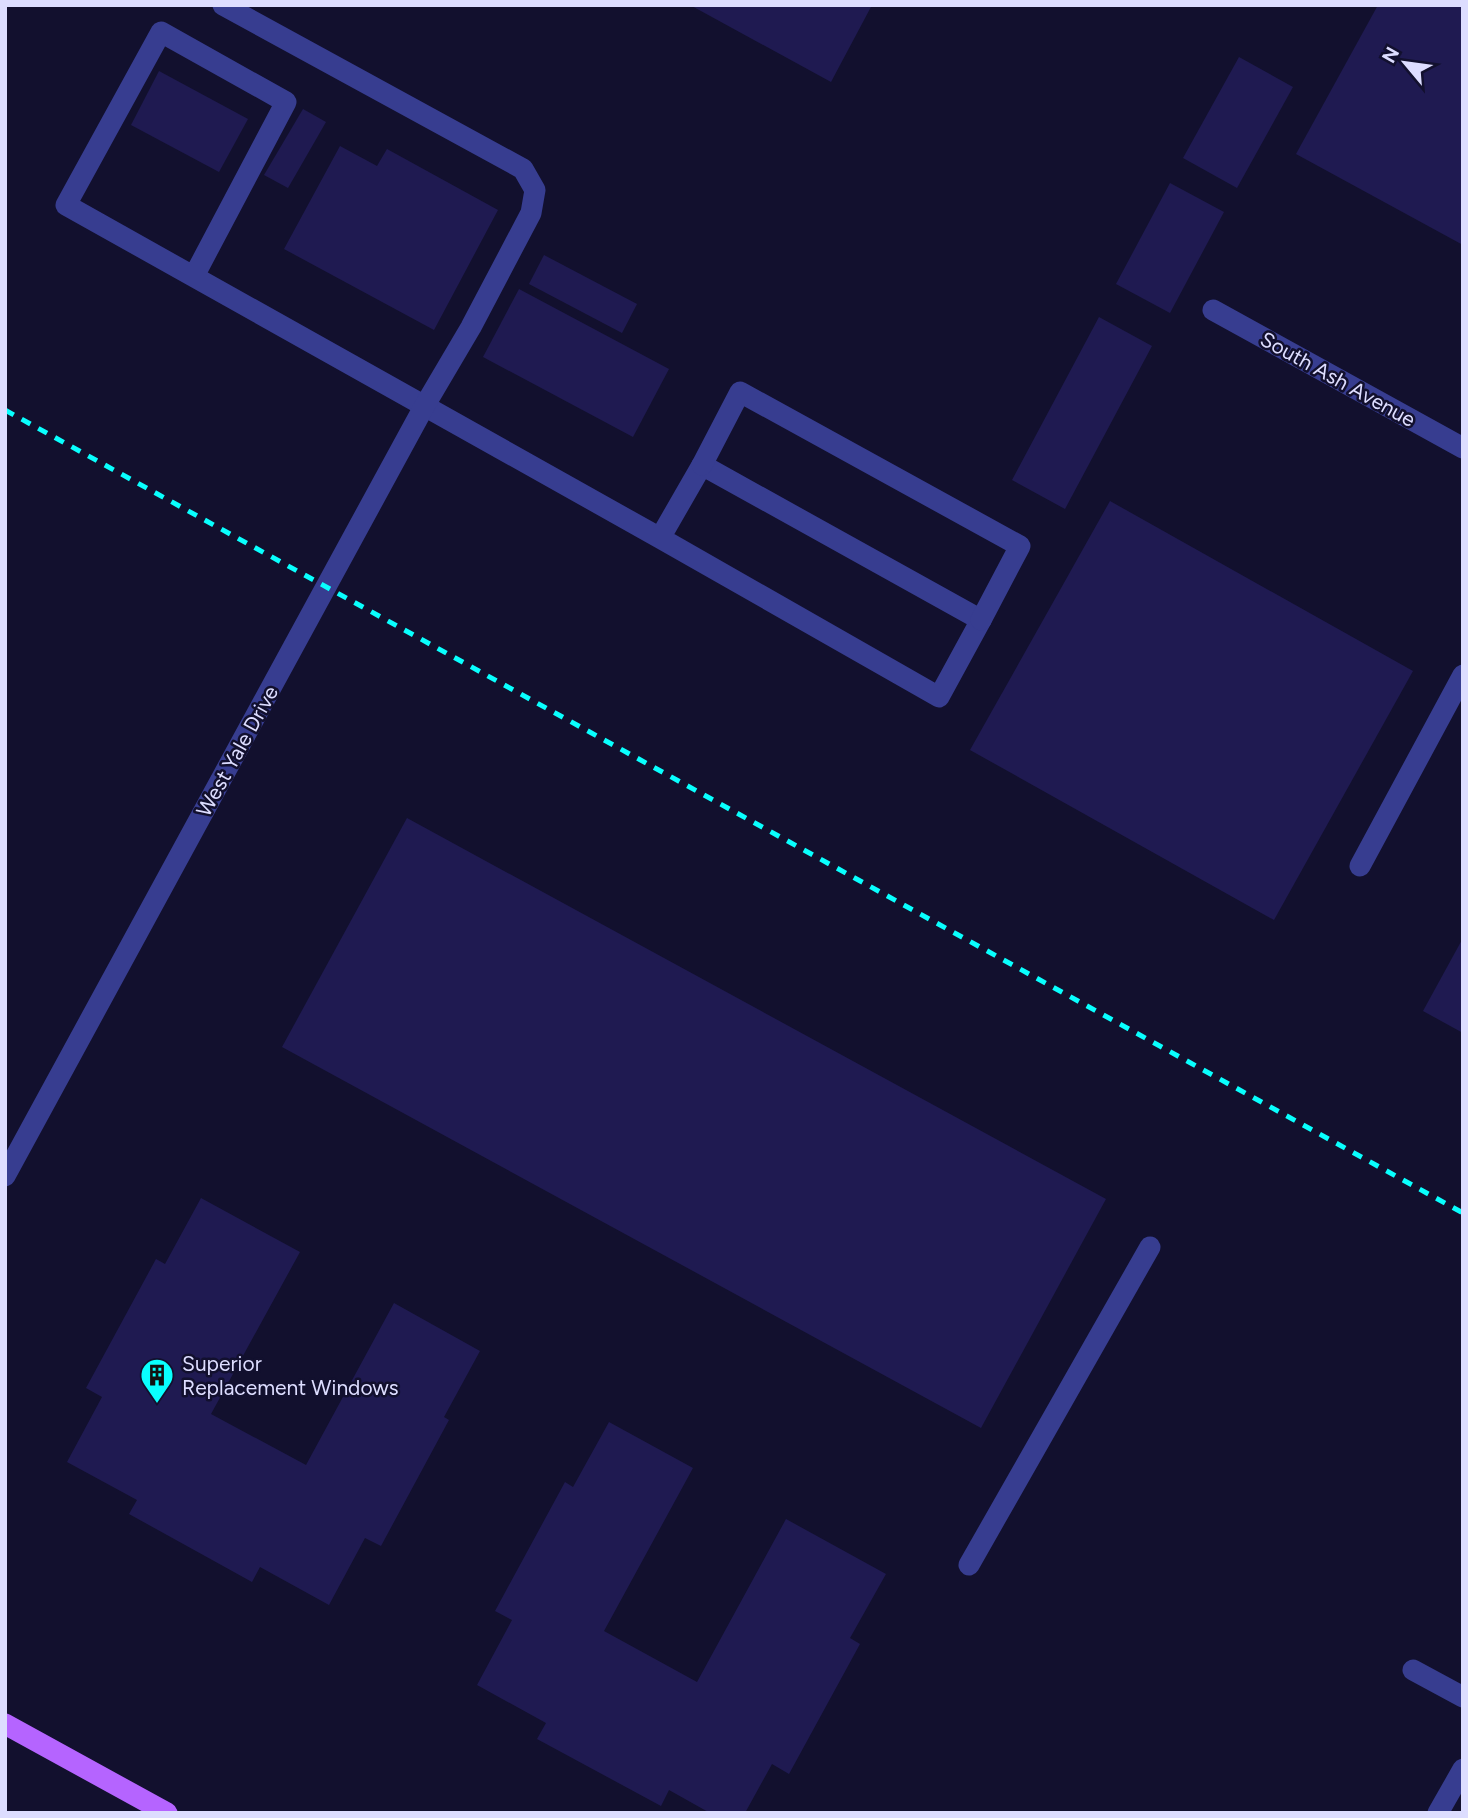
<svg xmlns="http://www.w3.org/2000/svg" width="1468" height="1818" viewBox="0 0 1468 1818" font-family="Figtree,sans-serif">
  <rect width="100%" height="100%" fill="#12102e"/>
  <!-- building -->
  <g fill="#1f1a51">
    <polygon points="690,5 872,5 831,82"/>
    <polygon points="1378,5 1463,5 1463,245 1296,154"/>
    <polygon points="1239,57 1293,87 1237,188 1183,158"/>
    <polygon points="159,71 248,119 219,172 131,125"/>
    <polygon points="303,109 326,122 288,188 264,175"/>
    <polygon points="340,146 377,166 387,149 498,210 434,330 284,249"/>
    <polygon points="1170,183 1224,212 1170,313 1116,284"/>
    <polygon points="544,255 637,304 622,333 529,284"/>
    <polygon points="519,289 669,369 633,437 483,357"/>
    <polygon points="1099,317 1152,346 1065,509 1012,480"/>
    <polygon points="1110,501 1413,671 1274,920 970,750"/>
    <polygon points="407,818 1106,1199 981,1428 282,1047"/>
    <polygon points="1463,938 1463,1033 1423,1011"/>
    <polygon points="201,1198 300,1252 211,1414 306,1465 394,1303 480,1351 444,1417 449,1420 381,1546 365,1538 329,1605 260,1567 252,1582 129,1514 137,1500 67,1462 102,1397 86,1388 156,1259 165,1264"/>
    <polygon points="609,1422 693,1468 604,1631 697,1682 786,1519 886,1574 850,1638 860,1644 789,1774 772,1764 745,1813 710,1813 669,1790 661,1806 537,1739 546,1723 477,1685 512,1620 495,1611 565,1482 573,1487"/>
  </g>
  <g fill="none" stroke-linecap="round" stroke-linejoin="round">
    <!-- minor -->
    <g stroke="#373d90" stroke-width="21">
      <polyline points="194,276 286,102 161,32 66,205 660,538 939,697 981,620 702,465 660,538"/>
      <polyline points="1213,310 1463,448"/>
      <polyline points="702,465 740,392 1020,546 981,620"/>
      <polyline points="1360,866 1463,675"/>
      <polyline points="5,1176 425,405 471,327 531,213 535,190 523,169 223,5"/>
      <polyline points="969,1565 1150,1247"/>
      <polyline points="1413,1670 1463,1697"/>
      <polyline points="1438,1813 1463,1769"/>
    </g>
    <!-- major -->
    <polyline stroke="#b564ff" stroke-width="21" points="5,1724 167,1813"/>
    <!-- rail -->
    <polyline stroke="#09fffe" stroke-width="5" stroke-dasharray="10 9" stroke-linecap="butt" points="5,410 1463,1213"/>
  </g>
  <!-- icons -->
  <defs>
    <symbol id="building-pin" viewBox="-11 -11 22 30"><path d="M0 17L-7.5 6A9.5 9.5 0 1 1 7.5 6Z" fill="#09fffe" stroke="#12102e"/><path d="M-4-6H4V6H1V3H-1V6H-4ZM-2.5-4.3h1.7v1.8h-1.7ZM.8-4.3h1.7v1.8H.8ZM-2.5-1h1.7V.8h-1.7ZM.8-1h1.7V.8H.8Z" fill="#111"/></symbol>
  </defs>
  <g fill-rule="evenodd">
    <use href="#building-pin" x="138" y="1356" width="38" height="52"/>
  </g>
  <g text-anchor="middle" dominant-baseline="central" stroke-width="5" stroke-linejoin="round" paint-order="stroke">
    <!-- street labels -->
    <g font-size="21" fill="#ddf" stroke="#12102e">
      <text transform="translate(1338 379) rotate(29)">South Ash Avenue</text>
      <text transform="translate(237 751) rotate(-61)">West Yale Drive</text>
    </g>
    <!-- poi labels -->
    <g font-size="21" fill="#ddf" stroke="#12102e" text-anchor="start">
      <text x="182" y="1363">Superior<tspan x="182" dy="24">Replacement Windows</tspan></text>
    </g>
  </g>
  <!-- border -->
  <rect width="1468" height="1818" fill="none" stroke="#ddddff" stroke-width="14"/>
  <!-- north arrow -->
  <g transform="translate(1405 63) rotate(299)" stroke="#12102e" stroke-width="5" paint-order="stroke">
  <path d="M0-5L12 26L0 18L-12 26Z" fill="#ddddff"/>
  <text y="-10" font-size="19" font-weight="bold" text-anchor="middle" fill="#ddddff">N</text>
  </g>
</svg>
